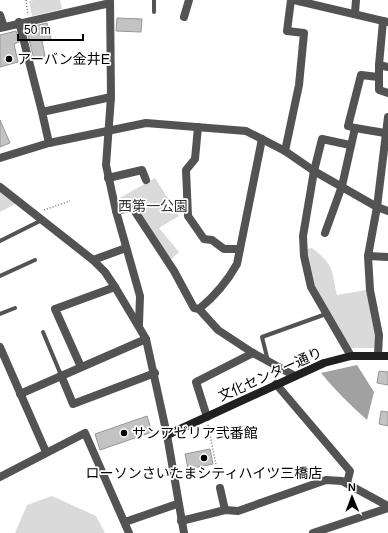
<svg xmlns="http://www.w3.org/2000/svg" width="388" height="533" viewBox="0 0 388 533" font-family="Arial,'Noto Sans JP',sans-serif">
  <rect width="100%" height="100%" fill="#fff"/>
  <!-- green -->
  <g fill="#dadada">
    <polygon points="34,0 60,0 62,9 32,16 29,1"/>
    <polygon points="155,178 179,216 159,228 179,252 169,261 133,205 120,208 118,199"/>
    <polygon points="0,190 17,203 0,212"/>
    <path d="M312,248C335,266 331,269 337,295L366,290L377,336L376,348H351L315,286L306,249Z"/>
    <polygon points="52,496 96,516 105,533 15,533 27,505"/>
  </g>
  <!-- water -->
  <path fill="#a1a1a1" d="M357,365L374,392L367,420C350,405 335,390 321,373Z"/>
  <!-- building -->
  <g fill="#c3c3c3" stroke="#979797">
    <polygon points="117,18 142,19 141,32 116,31"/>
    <polygon points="47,23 51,39 42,41 45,56 34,59 26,28"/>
    <polygon points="16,31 19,42 14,44 18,62 0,67 0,35"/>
    <polygon points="0,120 10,143 0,147"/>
    <polygon points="379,371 388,372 388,385 377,383"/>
    <polygon points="381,411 388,412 388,426 379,424"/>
    <polygon points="147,416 152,432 100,450 95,434"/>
    <polygon points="210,449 213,464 188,469 185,454"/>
  </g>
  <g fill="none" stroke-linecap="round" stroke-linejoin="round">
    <!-- path -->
    <g stroke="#757575" stroke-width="1.5" stroke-dasharray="1 2" stroke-linecap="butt">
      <polyline points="26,0 28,14"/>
      <polyline points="44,210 70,201"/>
      <polyline points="208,425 219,480"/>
    </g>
    <!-- lane -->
    <g stroke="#535353" stroke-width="4">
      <polyline points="154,12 154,0"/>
      <polyline points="0,241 42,220"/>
      <polyline points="0,276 35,260"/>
      <polyline points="0,314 15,308"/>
      <polyline points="43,332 61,375"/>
      <polyline points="268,361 262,337 326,314"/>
    </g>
    <!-- street -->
    <g stroke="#535353" stroke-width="8">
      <polyline points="110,0 111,97 106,165 116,211 140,296 139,324"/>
      <polyline points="294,0 388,22"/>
      <polyline points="355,13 356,0"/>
      <polyline points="0,15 4,27"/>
      <polyline points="184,17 189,0"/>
      <polyline points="383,21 379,65 379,90 388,93"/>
      <polyline points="19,22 42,112"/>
      <polyline points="0,28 110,3"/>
      <polyline points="379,65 388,67"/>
      <polyline points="198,127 195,159 186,170 188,216 204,239 212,240 224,249 240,249"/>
      <polyline points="355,128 385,133"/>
      <path d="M262,139L237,264C227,282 215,296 199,309L218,330L253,353L295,376"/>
      <polyline points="49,143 42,112 111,97"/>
      <polyline points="350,145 322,139 314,171 303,236 304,256 311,287 351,356"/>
      <polyline points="285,151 299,85 304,33 287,31 291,0"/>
      <polyline points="0,158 49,143 146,123 246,131 285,151 314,171 377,207 388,211"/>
      <polyline points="108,178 142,170 146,180"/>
      <polyline points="0,187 93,260 105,272 115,287 146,339 167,435 184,533"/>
      <polyline points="116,211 132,207 174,271 194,308 199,309"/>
      <polyline points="325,233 342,186 355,128 348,126 361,75 378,77"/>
      <polyline points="368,256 388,257"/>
      <polyline points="93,260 126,248"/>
      <polyline points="0,347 46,452"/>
      <polyline points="378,355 379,335 370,290 368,256 377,207 388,117"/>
      <polyline points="81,367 55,309 115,287"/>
      <polyline points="61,375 73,404 155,373"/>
      <polyline points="276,384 350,471 347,483"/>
      <polyline points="20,394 146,339"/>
      <polyline points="207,417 196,382 253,353"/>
      <polyline points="0,477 85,433 129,533"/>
      <polyline points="220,488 225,510"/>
      <polyline points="181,521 225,510 238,511 326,480 342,481 388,506"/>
      <polyline points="125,522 177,504"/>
      <polyline points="313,533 388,508"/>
    </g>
    <!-- secondary -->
    <polyline stroke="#202020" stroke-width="8" points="167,435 324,363 351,356 388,356"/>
  </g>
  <!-- markers -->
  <g fill="#000" stroke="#fff" stroke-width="1.5">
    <circle cx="9" cy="59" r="4"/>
    <circle cx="124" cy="433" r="4"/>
    <circle cx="204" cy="458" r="4"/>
  </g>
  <g text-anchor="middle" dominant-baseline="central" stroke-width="3.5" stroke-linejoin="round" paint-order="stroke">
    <!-- poi labels -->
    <g font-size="14" fill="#000" stroke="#fff" text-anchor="start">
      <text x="17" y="59">アーバン金井E</text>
      <text x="132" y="433">サンアゼリア弐番館</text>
      <text x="204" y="473" text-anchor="middle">ローソンさいたまシティハイツ三橋店</text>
    </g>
    <!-- park labels -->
    <g font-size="14" fill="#313131" stroke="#fff">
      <text x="153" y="206">西第一公園</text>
    </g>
    <!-- street labels -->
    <g font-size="14" fill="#000" stroke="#fff">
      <text transform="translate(270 374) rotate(-24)">文化センター通り</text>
    </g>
  </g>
  <!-- north arrow -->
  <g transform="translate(352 497) rotate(359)" stroke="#ffffff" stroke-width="3" paint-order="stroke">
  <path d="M0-3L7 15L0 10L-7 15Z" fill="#000000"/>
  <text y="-6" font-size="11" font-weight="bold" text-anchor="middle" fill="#000000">N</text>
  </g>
  <!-- scale -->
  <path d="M18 34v6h65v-6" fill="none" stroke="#000000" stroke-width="2"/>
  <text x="24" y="34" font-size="12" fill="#000000" stroke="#ffffff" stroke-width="3" paint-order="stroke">50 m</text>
</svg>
